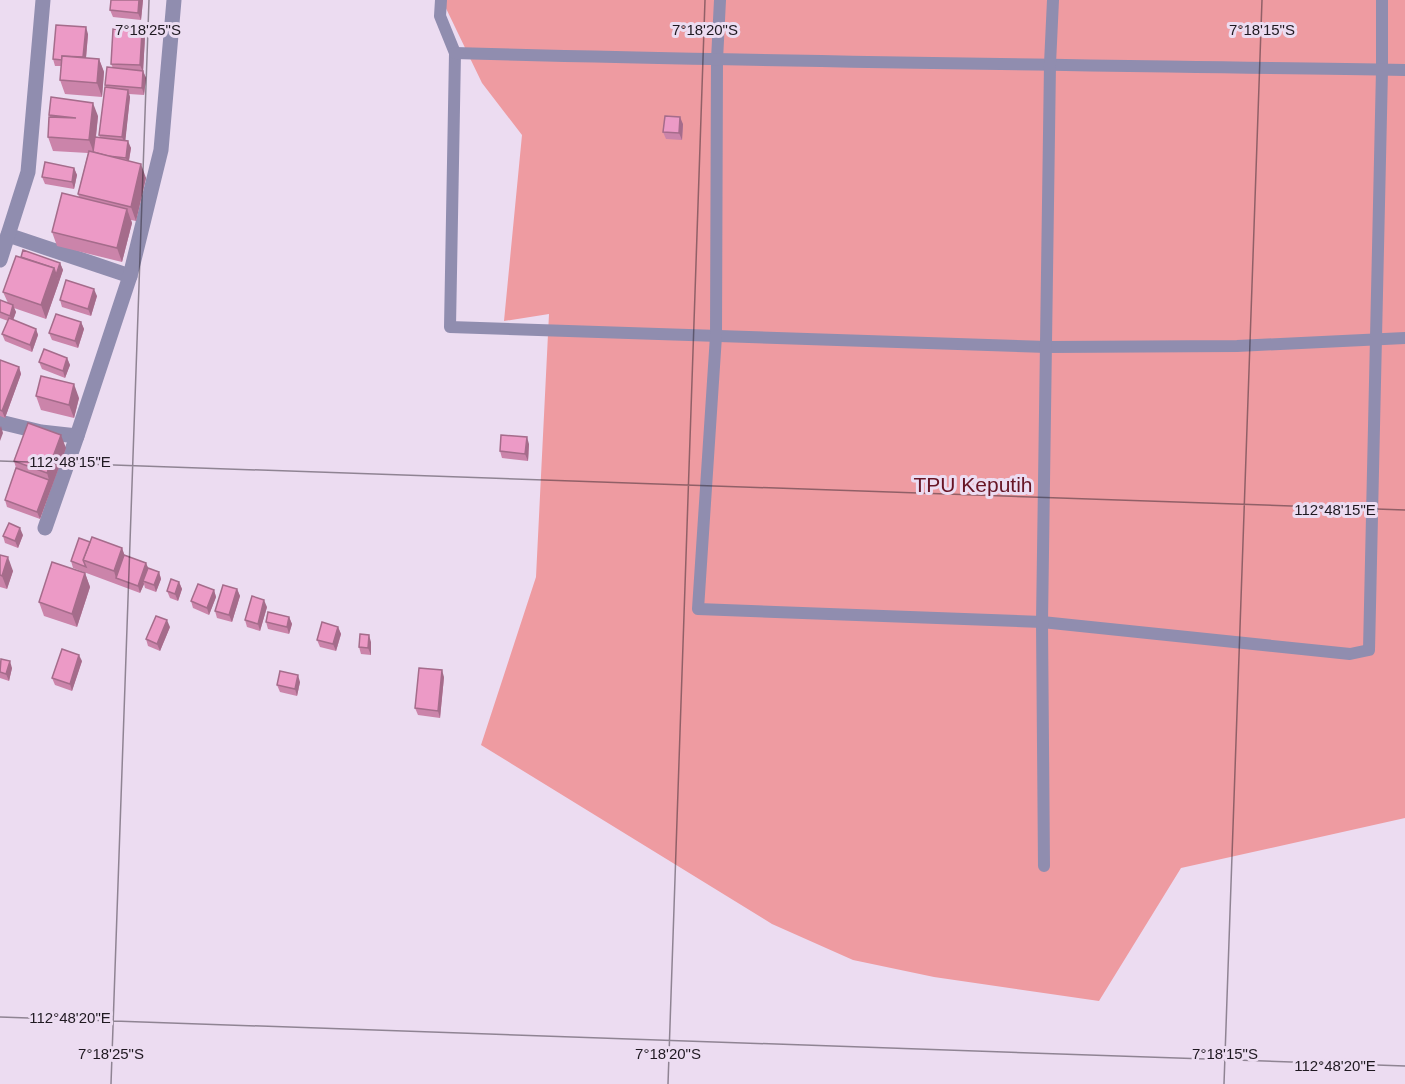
<svg xmlns="http://www.w3.org/2000/svg" width="1405" height="1084" viewBox="0 0 1405 1084" font-family="Helvetica,sans-serif">
  <rect width="100%" height="100%" fill="#ecdcf1"/>
  <!-- green -->
  <polygon fill="#ee9ba1" points="442,0 1405,0 1405,818 1181,868 1099,1001 934,977 853,960 772,924 481,745 536,577 549,314 504,321 522,135 482,83"/>
  <g fill="none" stroke-linecap="round" stroke-linejoin="round">
    <!-- lane -->
    <g stroke="#908daf" stroke-width="12">
      <polyline points="441,0 440,16 455,53 450,327 1047,347 1237,346 1405,338"/>
      <polyline points="720,0 717,60 716,336 698,609 1042,622 1350,654 1369,650 1382,70 1382,0"/>
      <path d="M455,53C772,62 1088,65 1405,70"/>
      <polyline points="1044,866 1042,622 1050,64 1053,0"/>
    </g>
    <!-- street -->
    <g stroke="#908daf" stroke-width="15">
      <polyline points="8,235 130,276"/>
      <polyline points="0,260 28,172 43,0"/>
      <polyline points="0,422 41,432 77,436"/>
      <polyline points="45,528 77,436 130,276 161,150 174,0"/>
    </g>
  </g>
  <!-- wall -->
  <g fill="#cb84aa">
    <polygon points="111,0 143,0 141,20 113,17 110,10"/>
    <polygon points="142,31 145,37 143,71 146,78 144,95 129,94 130,97 125,141 131,148 129,161 146,178 136,221 131,220 132,223 122,262 57,246 52,232 79,197 78,194 88,153 53,151 48,137 50,117 49,115 98,116 96,137 100,138 99,135 106,87 105,85 113,68 111,64"/>
    <polygon points="88,34 86,58 99,59 104,72 102,97 65,94 60,80 61,66 55,66 53,59"/>
    <polygon points="683,124 682,140 666,139 663,132"/>
    <polygon points="74,168 77,175 74,189 45,184 42,177"/>
    <polygon points="21,257 60,263 63,270 46,319 14,308 16,312 13,320 36,329 38,335 32,352 5,341 2,334 8,321 0,318 0,300 8,303 3,292"/>
    <polygon points="97,296 91,316 62,307 60,300"/>
    <polygon points="81,322 84,329 78,348 52,340 49,333"/>
    <polygon points="67,358 70,365 65,378 42,369 39,362"/>
    <polygon points="0,360 19,367 21,374 5,418 0,416"/>
    <polygon points="36,396 79,398 74,418 41,410"/>
    <polygon points="529,444 528,461 502,458 500,451"/>
    <polygon points="66,448 40,519 7,507 5,500 16,468 14,461"/>
    <polygon points="23,535 18,548 5,543 3,536"/>
    <polygon points="90,542 122,548 124,555 146,563 148,568 159,572 161,579 156,592 145,588 144,584 140,593 73,568 71,561"/>
    <polygon points="0,555 13,571 7,589 0,587"/>
    <polygon points="85,573 90,587 77,627 44,616 39,602"/>
    <polygon points="179,582 182,589 178,601 170,598 167,591"/>
    <polygon points="237,589 240,596 232,622 217,618 215,611"/>
    <polygon points="214,590 216,597 209,615 193,608 191,601"/>
    <polygon points="267,607 260,631 247,627 245,620"/>
    <polygon points="289,617 292,624 289,634 268,629 266,622"/>
    <polygon points="170,627 160,651 148,646 146,639"/>
    <polygon points="338,627 341,634 336,651 320,647 317,640"/>
    <polygon points="371,642 371,655 361,654 359,647"/>
    <polygon points="0,661 12,668 9,681 0,678"/>
    <polygon points="82,661 72,691 55,685 52,678"/>
    <polygon points="444,677 440,718 418,715 415,708"/>
    <polygon points="300,682 297,696 280,692 277,685"/>
  </g>
  <!-- shaded-wall -->
  <g fill="#a56c8b">
    <polygon points="139,0 143,0 141,20 138,13"/>
    <polygon points="86,27 88,34 85,69 83,62"/>
    <polygon points="142,31 145,37 143,72 140,65"/>
    <polygon points="99,59 104,72 102,97 97,83"/>
    <polygon points="143,71 146,78 144,95 142,88"/>
    <polygon points="128,90 130,97 125,144 122,137"/>
    <polygon points="93,103 98,116 94,153 89,140"/>
    <polygon points="680,117 683,124 682,140 679,133"/>
    <polygon points="128,141 131,148 128,165 126,158"/>
    <polygon points="141,164 146,178 136,221 131,207"/>
    <polygon points="74,168 77,175 74,189 72,182"/>
    <polygon points="127,209 132,223 122,262 117,248"/>
    <polygon points="60,263 63,270 59,282 56,275"/>
    <polygon points="54,268 59,282 46,319 41,305"/>
    <polygon points="94,289 97,296 91,316 88,309"/>
    <polygon points="13,305 16,312 12,323 10,316"/>
    <polygon points="81,322 84,329 78,348 75,341"/>
    <polygon points="36,329 38,335 32,352 30,345"/>
    <polygon points="67,358 70,365 65,378 63,371"/>
    <polygon points="19,367 21,374 5,418 2,411"/>
    <polygon points="74,384 79,398 74,418 69,405"/>
    <polygon points="1,426 3,433 0,441 0,428"/>
    <polygon points="61,435 66,448 40,519 37,512 49,480 47,473"/>
    <polygon points="527,437 529,444 528,461 525,454"/>
    <polygon points="20,528 23,535 18,548 15,541"/>
    <polygon points="122,548 127,562 116,578 114,571"/>
    <polygon points="8,557 13,571 7,589 2,576"/>
    <polygon points="146,563 149,570 143,581 144,584 140,593 138,586"/>
    <polygon points="159,572 161,579 156,592 154,585"/>
    <polygon points="85,573 90,587 77,627 72,614"/>
    <polygon points="179,582 182,589 178,601 175,594"/>
    <polygon points="237,589 240,596 232,622 229,615"/>
    <polygon points="214,590 216,597 209,615 207,608"/>
    <polygon points="264,600 267,607 260,631 258,624"/>
    <polygon points="289,617 292,624 289,634 287,627"/>
    <polygon points="167,620 170,627 160,651 157,644"/>
    <polygon points="338,627 341,634 336,651 333,644"/>
    <polygon points="369,635 371,642 371,655 368,648"/>
    <polygon points="79,655 82,661 72,691 70,684"/>
    <polygon points="10,661 12,668 9,681 6,674"/>
    <polygon points="442,670 444,677 440,718 438,711"/>
    <polygon points="298,675 300,682 297,696 295,689"/>
  </g>
  <!-- building -->
  <g fill="#ec9ac6" stroke="#a56c8b" stroke-width="1.5">
    <polygon points="111,0 139,0 138,13 110,10"/>
    <polygon points="56,25 86,27 83,57 62,56 62,60 53,59"/>
    <polygon points="113,29 142,31 140,65 111,64"/>
    <polygon points="62,56 99,59 97,83 60,80"/>
    <polygon points="107,67 143,71 142,88 105,85"/>
    <polygon points="105,87 128,90 122,137 99,135"/>
    <polygon points="51,97 93,103 89,140 48,137 49,117 76,118 49,115"/>
    <polygon points="665,116 680,117 679,133 663,132"/>
    <polygon points="95,137 128,141 126,158 108,156 93,152"/>
    <polygon points="89,151 141,164 131,207 78,194"/>
    <polygon points="45,162 74,168 72,182 42,177"/>
    <polygon points="62,193 127,209 117,248 52,232"/>
    <polygon points="23,250 60,263 56,275 54,268 21,257"/>
    <polygon points="16,256 54,268 41,305 3,292"/>
    <polygon points="66,280 94,289 88,309 60,300"/>
    <polygon points="0,300 13,305 10,316 0,312"/>
    <polygon points="56,314 81,322 75,341 49,333"/>
    <polygon points="9,318 36,329 30,345 2,334"/>
    <polygon points="44,349 67,358 63,371 39,362"/>
    <polygon points="0,360 19,367 2,411 0,410"/>
    <polygon points="41,376 74,384 69,405 36,396"/>
    <polygon points="28,423 61,435 47,473 14,461"/>
    <polygon points="501,435 527,437 525,454 500,451"/>
    <polygon points="16,468 49,480 37,512 5,500"/>
    <polygon points="9,523 20,528 15,541 3,536"/>
    <polygon points="92,537 122,548 114,571 83,560"/>
    <polygon points="79,538 90,542 83,560 86,567 71,561"/>
    <polygon points="0,555 8,557 2,576 0,575"/>
    <polygon points="124,555 146,563 138,586 116,578"/>
    <polygon points="52,562 85,573 72,614 39,602"/>
    <polygon points="148,568 159,572 154,585 143,581"/>
    <polygon points="171,579 179,582 175,594 167,591"/>
    <polygon points="198,584 214,590 207,608 191,601"/>
    <polygon points="223,585 237,589 229,615 215,611"/>
    <polygon points="252,596 264,600 258,624 245,620"/>
    <polygon points="268,612 289,617 287,627 266,622"/>
    <polygon points="156,616 167,620 157,644 146,639"/>
    <polygon points="322,622 338,627 333,644 317,640"/>
    <polygon points="360,634 369,635 368,648 359,647"/>
    <polygon points="62,649 79,655 70,684 52,678"/>
    <polygon points="1,659 10,661 6,674 0,672"/>
    <polygon points="419,668 442,670 438,711 415,708"/>
    <polygon points="280,671 298,675 295,689 277,685"/>
  </g>
  <!-- ticks -->
  <path fill="none" stroke="#1f1921" stroke-width="1.5" stroke-opacity="0.45" d="M0,461L1405,510M0,1017L1405,1066M111,1084L149,0M668,1084L705,0M1224,1084L1262,0"/>
  <g text-anchor="middle" dominant-baseline="central" stroke-width="6" stroke-linejoin="round" paint-order="stroke">
    <!-- park labels -->
    <g font-size="21" fill="#671525" stroke="#ecdcf1">
      <text x="973" y="484">TPU Keputih</text>
    </g>
  </g>
  <g font-size="15" text-anchor="middle" fill="#1f1921" stroke="#ecdcf1" stroke-width="6" stroke-linejoin="round" paint-order="stroke">
    <text x="148" y="35">7°18'25"S</text>
    <text x="705" y="35">7°18'20"S</text>
    <text x="1262" y="35">7°18'15"S</text>
    <text x="70" y="467">112°48'15"E</text>
    <text x="1335" y="515">112°48'15"E</text>
    <text x="70" y="1023">112°48'20"E</text>
    <text x="111" y="1059">7°18'25"S</text>
    <text x="668" y="1059">7°18'20"S</text>
    <text x="1225" y="1059">7°18'15"S</text>
    <text x="1335" y="1071">112°48'20"E</text>
  </g>
</svg>
